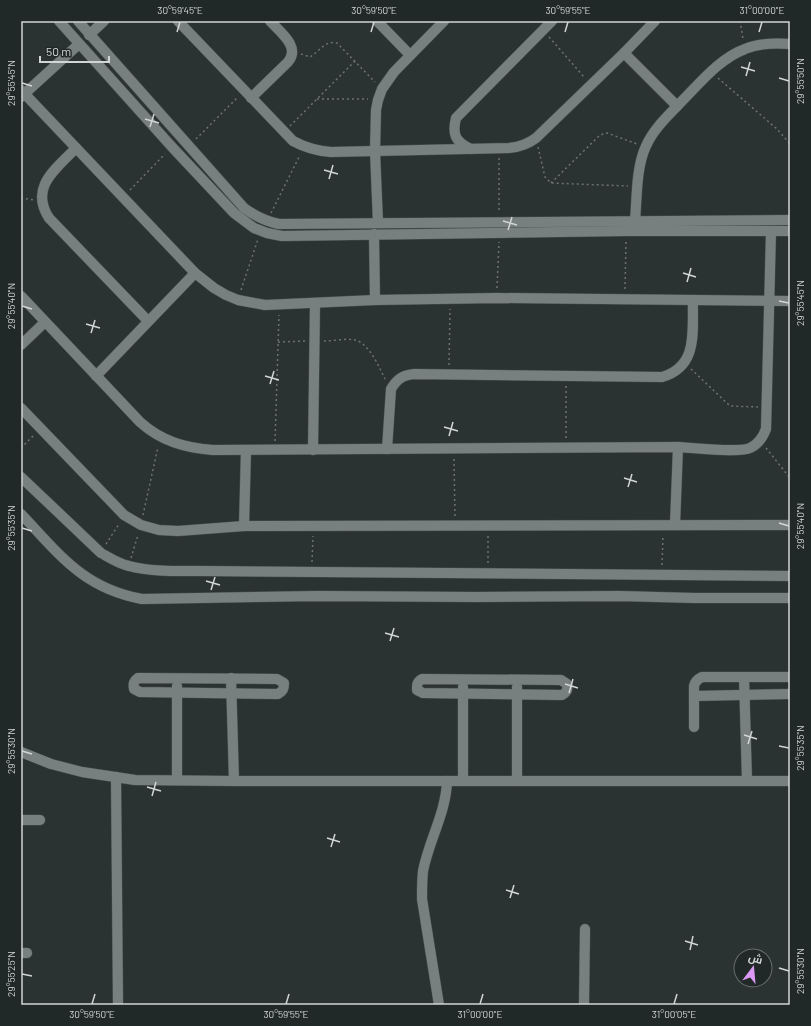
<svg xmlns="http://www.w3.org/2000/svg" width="811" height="1026" viewBox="0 0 811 1026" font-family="Barlow,Cairo,sans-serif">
  <rect width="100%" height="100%" fill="#2b3332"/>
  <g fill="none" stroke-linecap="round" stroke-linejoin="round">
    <defs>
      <g id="minor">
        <polyline points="59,21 172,147 234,213 254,228 267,233 282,236 626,231 790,231"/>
        <path d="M78,21L244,208C255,216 265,221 279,224L790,220"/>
        <path d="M178,21L293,141C306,148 316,151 331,152L509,148C520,147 528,144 536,138L624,53L655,21"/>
        <polyline points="377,21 410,55"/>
        <polyline points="89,35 104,21"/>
        <polyline points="624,53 677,106"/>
        <polyline points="21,90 195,273 214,288 226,295 238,300 265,305 375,300 497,298 790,301"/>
        <polyline points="21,97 79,44"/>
        <path d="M251,98L288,62C301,47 280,32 270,21"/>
        <path d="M76,148C56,169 29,187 49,218L148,321"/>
        <path d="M471,149C455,142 452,134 456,118L552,21"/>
        <path d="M635,221C637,198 636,167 646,146C654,128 669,115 682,101C701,82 719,59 745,49C759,43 775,43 790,44"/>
        <polyline points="378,223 375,151 376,110 378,100 382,89 394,72 444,21"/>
        <polyline points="374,234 375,300"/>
        <path d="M21,296L140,422C161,441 185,448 213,450L678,447C693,448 739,453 750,448C759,444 763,437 766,429L771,231"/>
        <polyline points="21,345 45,322"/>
        <polyline points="96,376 195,273"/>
        <polyline points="21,408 124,515 141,525 159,530 178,531 244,526 790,525"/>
        <path d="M387,449L391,389C397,379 403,375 414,374L662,377C699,366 692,331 693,300"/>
        <polyline points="313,450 315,303"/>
        <path d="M21,477L101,553C110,558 119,564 129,566C152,572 177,571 201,571L790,576"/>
        <path d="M21,514C60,555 83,588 142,599L318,596L475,597L619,596L695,598H790"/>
        <polyline points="675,525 678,447"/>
        <polyline points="244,526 246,450"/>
        <polyline points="744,677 747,781"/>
        <path d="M138,678L277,679L284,683C284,689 283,691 278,694L140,692L134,689C133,683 134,681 138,678Z"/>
        <polyline points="231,678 234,781"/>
        <path d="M422,679L561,680L567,684C568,690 567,692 562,695L423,693L417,690C417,684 417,682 422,679Z"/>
        <polyline points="177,686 177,780"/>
        <polyline points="517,687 517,781"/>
        <polyline points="694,696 790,694"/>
        <path d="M694,727V686C695,681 698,679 702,677H790"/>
        <polyline points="21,752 51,764 82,772 135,780 234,781 790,781"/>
        <polyline points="116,777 118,1005"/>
        <polyline points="463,781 463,687"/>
        <polyline points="21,820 40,820"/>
        <polyline points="21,953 27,953"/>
        <path d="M439,1005L422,899C422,889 422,880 423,871C429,840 446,813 447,781"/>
        <polyline points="584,1005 585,929"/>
      </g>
    </defs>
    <!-- minor casing -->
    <use href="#minor" stroke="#484f4e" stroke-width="11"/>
    <!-- path -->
    <g stroke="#6c7272" stroke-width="1.5" stroke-dasharray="2 3" stroke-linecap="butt">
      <polyline points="740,21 743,39"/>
      <polyline points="549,37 584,77"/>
      <path d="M301,54L310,57C319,52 325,40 337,43L375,82"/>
      <polyline points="718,78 777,129 790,144"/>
      <polyline points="317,99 368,99"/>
      <polyline points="290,126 355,61"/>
      <polyline points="196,139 237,98"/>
      <polyline points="538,147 545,177 551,183 628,186"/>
      <polyline points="499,158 499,212"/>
      <polyline points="551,183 600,135 607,133 637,144"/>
      <polyline points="130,190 165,154"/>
      <polyline points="21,198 34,200"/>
      <polyline points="271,213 300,155"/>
      <polyline points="497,288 499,242"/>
      <polyline points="625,289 626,241"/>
      <polyline points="241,290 258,239"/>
      <path d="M324,341C334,341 346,338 355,340C369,343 379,367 385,379"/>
      <polyline points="278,342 306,341"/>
      <polyline points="449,365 450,309"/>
      <polyline points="691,369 730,406 758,407"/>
      <polyline points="566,386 566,438"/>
      <polyline points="275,441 279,315"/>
      <polyline points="21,448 34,435"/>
      <polyline points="766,448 790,478"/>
      <polyline points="454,459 455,517"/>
      <polyline points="143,515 158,447"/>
      <polyline points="106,544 119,524"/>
      <polyline points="131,558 138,535"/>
      <polyline points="312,562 313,536"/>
      <polyline points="488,563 488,535"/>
      <polyline points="662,565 663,535"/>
    </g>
    <!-- minor -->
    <use href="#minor" stroke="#77807f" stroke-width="10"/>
  </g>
  <!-- ticks -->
  <path fill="none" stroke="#d0d5d5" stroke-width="1.5" d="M177,32L180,22M371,32L374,22M565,32L568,22M759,32L762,22M741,67L755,71M746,76L750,62M779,78L789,81M22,83L32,86M145,119L159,123M150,127L154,114M324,170L338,174M329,179L333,165M503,221L517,225M508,230L512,217M683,273L696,277M687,282L691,268M779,301L789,303M22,306L32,309M86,324L100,328M91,333L95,320M265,376L279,380M270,384L274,371M444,427L458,431M449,436L453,422M624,478L637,482M628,487L632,474M779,523L789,526M22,528L32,531M206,581L220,585M211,590L215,577M385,633L399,637M390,641L394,628M565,684L578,688M569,693L573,679M744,735L757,739M748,744L752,731M779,746L789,748M22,751L32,754M147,787L161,791M152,796L156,782M327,838L340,842M331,847L335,834M506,890L519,894M510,898L514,885M685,941L698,945M690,950L693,936M779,968L789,971M22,974L32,976M92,1004L95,994M286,1004L289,994M480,1004L483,994M674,1004L677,994"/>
  <!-- border -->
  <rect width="811" height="1026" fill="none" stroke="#212928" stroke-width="44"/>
  <!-- north arrow -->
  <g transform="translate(753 968) rotate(16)"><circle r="19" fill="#212928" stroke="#676e6d"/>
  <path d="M0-3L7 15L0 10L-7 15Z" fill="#db99f5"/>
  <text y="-6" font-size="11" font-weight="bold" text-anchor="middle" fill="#d0d5d5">ش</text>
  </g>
  <!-- scale -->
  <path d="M40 56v6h69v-6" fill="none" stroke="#d0d5d5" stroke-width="2"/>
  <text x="46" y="56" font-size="12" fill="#d0d5d5" stroke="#212928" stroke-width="3" paint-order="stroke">50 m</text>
  <rect x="22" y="22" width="767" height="982" fill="none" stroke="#d0d5d5" stroke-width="1.5"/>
  <g font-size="10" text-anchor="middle" fill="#d0d5d5">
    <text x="180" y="14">30°59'45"E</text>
    <text x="374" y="14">30°59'50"E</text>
    <text x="568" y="14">30°59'55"E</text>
    <text x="762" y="14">31°00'00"E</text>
    <text transform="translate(800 81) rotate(-90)" y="4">29°55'50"N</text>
    <text transform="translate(11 83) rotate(-90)" y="4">29°55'45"N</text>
    <text transform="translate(800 303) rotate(-90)" y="4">29°55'45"N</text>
    <text transform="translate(11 306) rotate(-90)" y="4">29°55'40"N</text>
    <text transform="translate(800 526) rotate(-90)" y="4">29°55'40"N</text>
    <text transform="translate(11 528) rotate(-90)" y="4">29°55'35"N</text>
    <text transform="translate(800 748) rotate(-90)" y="4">29°55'35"N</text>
    <text transform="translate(11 751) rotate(-90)" y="4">29°55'30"N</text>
    <text transform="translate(800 971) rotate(-90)" y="4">29°55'30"N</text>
    <text transform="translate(11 974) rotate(-90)" y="4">29°55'25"N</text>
    <text x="92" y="1018">30°59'50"E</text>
    <text x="286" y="1018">30°59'55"E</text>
    <text x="480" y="1018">31°00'00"E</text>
    <text x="674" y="1018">31°00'05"E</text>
  </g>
</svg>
